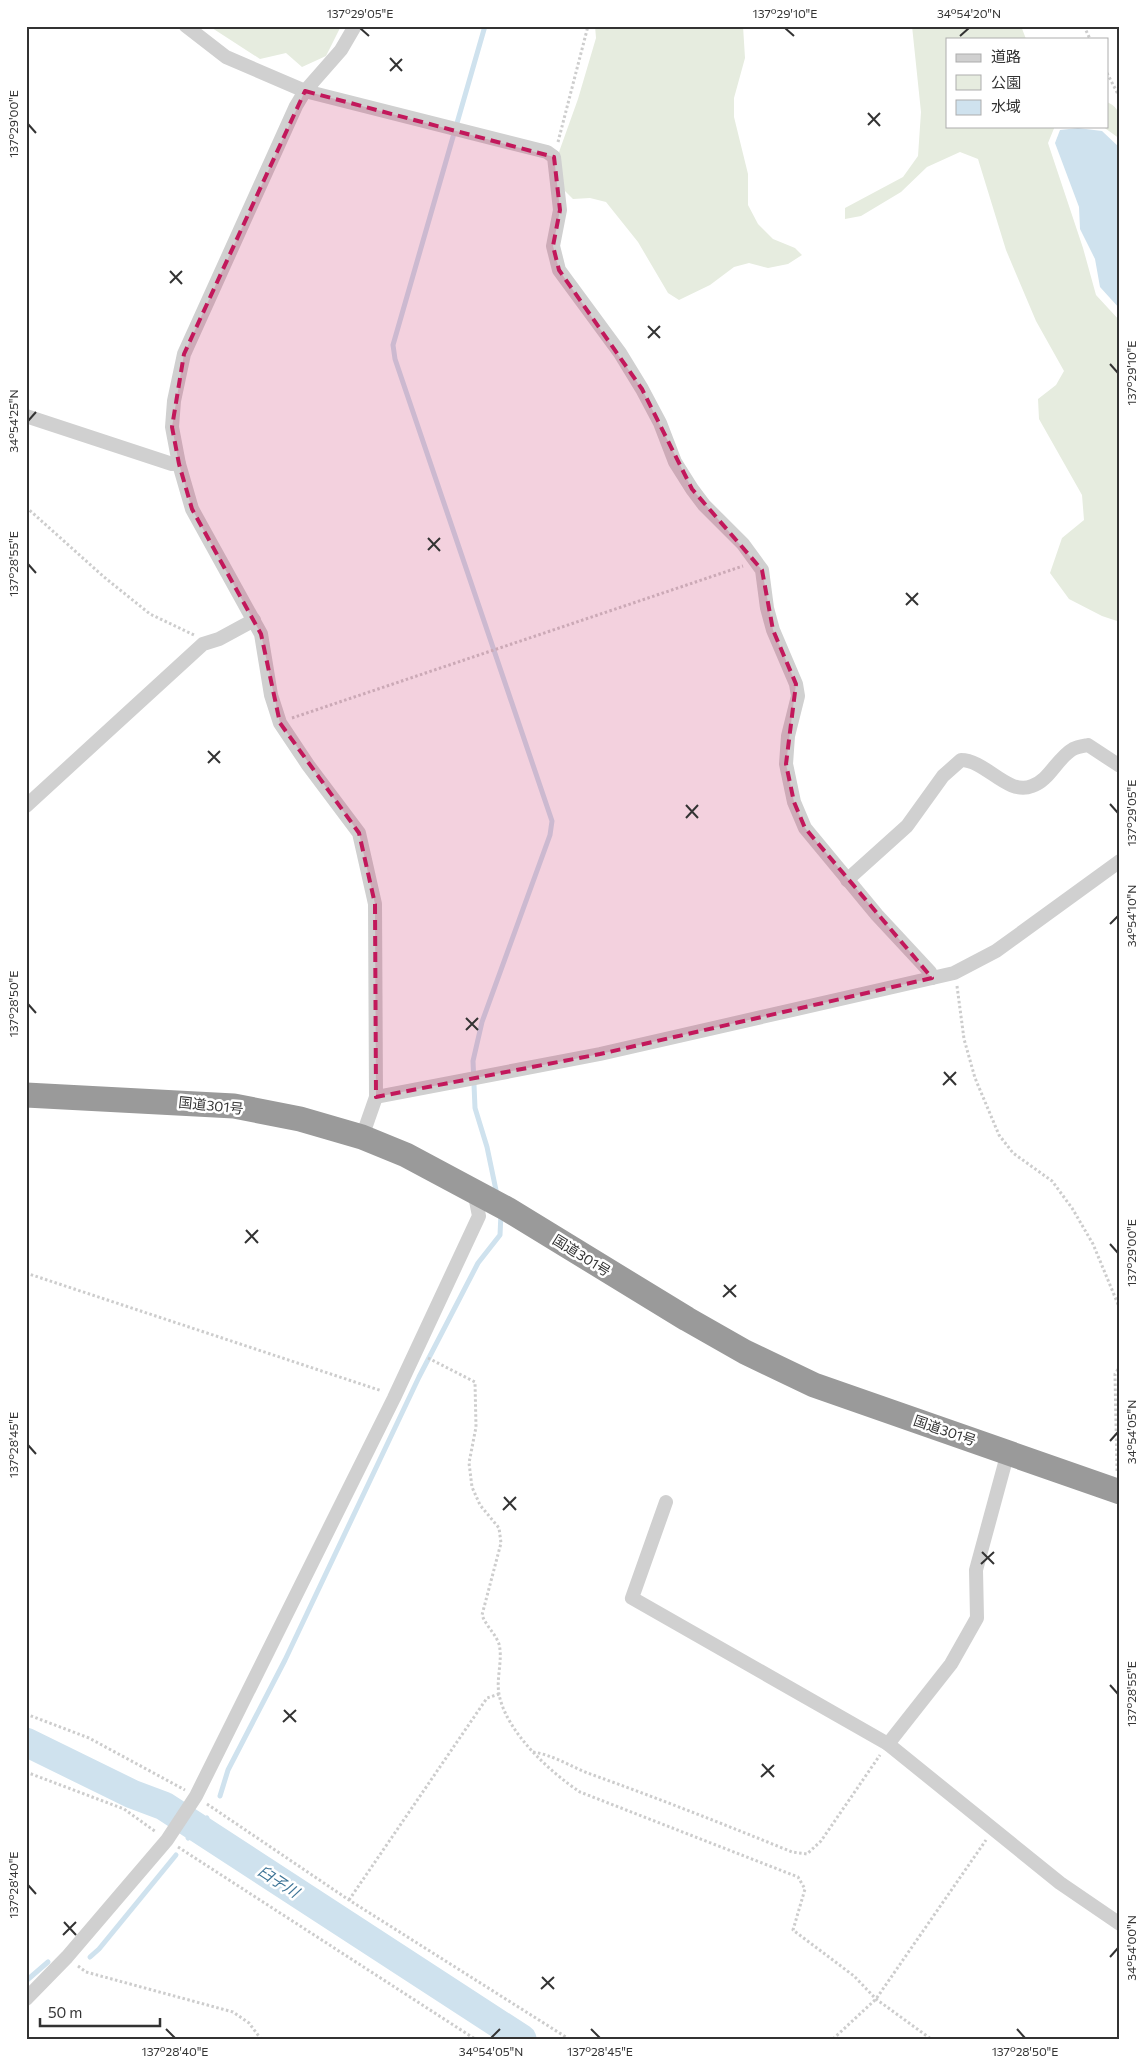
<svg xmlns="http://www.w3.org/2000/svg" width="1146" height="2065" viewBox="0 0 1146 2065" font-family="Commissioner,'Noto Sans JP',sans-serif">
  <rect width="100%" height="100%" fill="#fff"/>
  <!-- green -->
  <g fill="#e6ecdf">
    <polygon points="209,26 341,26 326,56 302,67 286,53 260,59"/>
    <polygon points="595,26 743,26 745,58 734,98 734,117 748,174 748,205 758,224 773,239 795,248 802,255 788,264 768,268 749,263 734,267 710,285 679,300 668,293 638,242 606,202 590,198 573,199 564,190 559,152 578,99 596,38"/>
    <polygon points="912,26 1021,26 1026,39 947,39 947,126 1055,126 1048,143 1083,248 1096,295 1120,321 1120,622 1102,616 1069,599 1050,573 1062,538 1084,520 1082,495 1039,419 1038,399 1056,385 1064,371 1036,321 1006,250 978,159 960,152 927,167 901,192 861,216 845,219 845,208 903,177 918,156 921,112"/>
    <path d="M1107,102C1124,109 1120,124 1120,139L1102,126H1107Z"/>
  </g>
  <!-- water -->
  <polygon fill="#cfe2ee" points="1078,128 1102,131 1120,148 1120,309 1100,287 1095,259 1080,229 1079,207 1055,143 1060,130"/>
  <g fill="none" stroke-linecap="round" stroke-linejoin="round">
    <!-- stream -->
    <g stroke="#cfe2ee" stroke-width="5">
      <polyline points="485,26 393,345 395,359 552,821 550,835 482,1022 473,1061 475,1108 487,1147 497,1195"/>
      <polyline points="220,1796 228,1770 285,1660 419,1377 478,1263 500,1235 501,1213"/>
      <polyline points="188,1838 207,1818"/>
      <polyline points="90,1957 99,1949 176,1855"/>
      <polyline points="26,1981 48,1962"/>
    </g>
    <!-- river -->
    <polyline stroke="#cfe2ee" stroke-width="29" points="26,1742 132,1794 164,1806 522,2039"/>
    <!-- path -->
    <g stroke="#cdcdcd" stroke-width="3" stroke-dasharray="2.5 2.5" stroke-linecap="butt">
      <polyline points="1084,26 1090,39"/>
      <polyline points="1107,73 1120,98"/>
      <polyline points="558,142 588,26"/>
      <polyline points="26,507 104,577 150,614 194,635"/>
      <polyline points="292,718 743,566"/>
      <polyline points="957,986 964,1039 975,1078 999,1135 1013,1153 1052,1181 1072,1208 1093,1244 1120,1309"/>
      <polyline points="26,1273 382,1391"/>
      <path d="M428,1358L475,1382L476,1427L469,1463L472,1487L480,1505L499,1528L501,1543L482,1615C486,1626 495,1633 499,1644C503,1660 496,1678 499,1694C506,1732 550,1772 580,1792L798,1877L805,1889L793,1930L854,1976L876,1999L931,2039"/>
      <polyline points="1117,1471 1115,1374 1120,1366"/>
      <polyline points="26,1714 89,1738 185,1790"/>
      <path d="M533,1752C554,1755 573,1768 593,1775C660,1799 726,1825 792,1852L807,1854L821,1841L880,1755"/>
      <polyline points="26,1772 124,1809 156,1832"/>
      <polyline points="207,1804 349,1900 569,2039"/>
      <polyline points="178,1847 475,2039"/>
      <polyline points="349,1900 487,1698 499,1694"/>
      <polyline points="78,1966 86,1972 233,2012 249,2023 261,2039"/>
      <polyline points="833,2039 876,1999 986,1840"/>
    </g>
    <!-- street -->
    <g stroke="#d0d0d0" stroke-width="14">
      <polyline points="186,26 226,57 305,91 547,152 554,157 560,210 553,246 559,270 620,353 642,389 660,423 675,462 692,489 704,505 743,544 762,570 767,608 773,630 796,684 798,696 788,736 786,764 794,802 805,828 877,915 930,972 932,978"/>
      <polyline points="355,26 341,50 305,91 296,106 184,354 174,401 172,427 179,464 192,509 261,634 271,695 280,723 308,765 359,833 375,904 376,1097 362,1137"/>
      <polyline points="26,416 172,464 179,464"/>
      <polyline points="26,806 203,644 219,639 254,620"/>
      <path d="M847,880L907,826L943,776L961,760C986,760 1007,796 1032,786C1049,781 1057,758 1073,749C1077,747 1083,746 1088,745L1120,766"/>
      <polyline points="376,1097 600,1054 954,973 996,951 1120,861"/>
      <polyline points="666,1502 632,1598 888,1744 1060,1883 1120,1924"/>
      <polyline points="888,1744 951,1664 977,1618 976,1570 1008,1452"/>
      <polyline points="26,1999 67,1957 167,1840 196,1796 394,1398 479,1216 474,1191"/>
    </g>
    <!-- highway -->
    <polyline stroke="#9a9a9a" stroke-width="25" points="26,1095 234,1106 300,1119 362,1137 406,1155 507,1209 687,1319 745,1352 814,1385 1120,1492"/>
  </g>
  <!-- marked area -->
  <path fill="#c2185b" fill-opacity="0.2" stroke="#c2185b" stroke-width="4" stroke-dasharray="10 6" stroke-linejoin="round" d="M305,91L554,157L560,210L553,246L559,270L642,389L692,489L762,570L773,630L796,684L786,764L794,802L805,828L932,978L600,1054L376,1097L375,904L359,833L280,723L261,634L192,509L179,464L172,427L184,354Z"/>
  <!-- ticks -->
  <path fill="none" stroke="#333" stroke-width="2" d="M360,28L369,36M785,28L794,36M960,36L969,28M390,58L402,71M390,71L402,59M868,113L880,126M28,124L36,133M868,125L880,113M170,271L182,284M170,283L182,271M648,326L660,338M648,338L660,326M1110,364L1118,373M28,421L36,412M428,538L440,551M428,550L440,538M28,564L36,573M906,593L918,605M906,605L918,593M208,751L220,763M208,763L220,751M1110,804L1118,813M686,805L698,818M686,818L698,805M1110,924L1118,916M28,1004L36,1013M466,1018L478,1030M466,1030L478,1018M944,1072L956,1085M943,1085L956,1072M246,1230L258,1243M245,1243L258,1230M1110,1244L1118,1253M724,1285L736,1297M723,1297L736,1285M1110,1441L1118,1432M28,1445L36,1454M504,1497L516,1510M503,1510L516,1497M982,1552L994,1564M981,1564L994,1552M1110,1685L1118,1694M284,1710L296,1722M283,1722L296,1710M762,1764L774,1777M761,1777L774,1765M28,1885L36,1894M64,1922L76,1935M63,1935L76,1922M1110,1957L1118,1948M542,1977L554,1989M541,1989L554,1977M166,2029L175,2038M591,2029L600,2038M1017,2029L1025,2038M491,2038L500,2029"/>
  <g text-anchor="middle" dominant-baseline="central" stroke-width="5" stroke-linejoin="round" paint-order="stroke">
    <!-- street labels -->
    <g font-size="14" fill="#333" stroke="#fff">
      <text transform="translate(211 1105) rotate(6)">国道301号</text>
      <text transform="translate(582 1255) rotate(32)">国道301号</text>
      <text transform="translate(945 1430) rotate(19)">国道301号</text>
    </g>
    <!-- water labels -->
    <g font-size="15" font-style="italic" fill="#3f7597" stroke="#fff">
      <text transform="translate(279 1881) rotate(33)">臼子川</text>
    </g>
  </g>
  <!-- border -->
  <rect width="1146" height="2065" fill="none" stroke="#ffffff" stroke-width="55"/>
  <!-- legend -->
  <rect x="946" y="38" width="162" height="90" fill="#ffffff" stroke="#adadad"/>
  <rect x="956" y="54" width="25" height="8" fill="#d0d0d0" stroke="#adadad"/>
  <text x="991" y="62" font-size="15" fill="#333333">道路</text>
  <rect x="956" y="75" width="25" height="15" fill="#e6ecdf" stroke="#adadad"/>
  <text x="991" y="88" font-size="15" fill="#333333">公園</text>
  <rect x="956" y="100" width="25" height="15" fill="#cfe2ee" stroke="#adadad"/>
  <text x="991" y="112" font-size="15" fill="#333333">水域</text>
  <!-- scale -->
  <path d="M40 2018v8h120v-8" fill="none" stroke="#333333" stroke-width="2.5"/>
  <text x="48" y="2018" font-size="15" fill="#333333" stroke="#ffffff" stroke-width="4" paint-order="stroke">50 m</text>
  <rect x="28" y="28" width="1090" height="2010" fill="none" stroke="#333" stroke-width="2"/>
  <g font-size="12" text-anchor="middle" fill="#333">
    <text x="360" y="18">137°29'05"E</text>
    <text x="785" y="18">137°29'10"E</text>
    <text x="969" y="18">34°54'20"N</text>
    <text transform="translate(14 124) rotate(-90)" y="4">137°29'00"E</text>
    <text transform="translate(1132 373) rotate(-90)" y="4">137°29'10"E</text>
    <text transform="translate(14 421) rotate(-90)" y="4">34°54'25"N</text>
    <text transform="translate(14 564) rotate(-90)" y="4">137°28'55"E</text>
    <text transform="translate(1132 813) rotate(-90)" y="4">137°29'05"E</text>
    <text transform="translate(1132 916) rotate(-90)" y="4">34°54'10"N</text>
    <text transform="translate(14 1004) rotate(-90)" y="4">137°28'50"E</text>
    <text transform="translate(1132 1253) rotate(-90)" y="4">137°29'00"E</text>
    <text transform="translate(1132 1432) rotate(-90)" y="4">34°54'05"N</text>
    <text transform="translate(14 1445) rotate(-90)" y="4">137°28'45"E</text>
    <text transform="translate(1132 1694) rotate(-90)" y="4">137°28'55"E</text>
    <text transform="translate(14 1885) rotate(-90)" y="4">137°28'40"E</text>
    <text transform="translate(1132 1948) rotate(-90)" y="4">34°54'00"N</text>
    <text x="175" y="2056">137°28'40"E</text>
    <text x="491" y="2056">34°54'05"N</text>
    <text x="600" y="2056">137°28'45"E</text>
    <text x="1025" y="2056">137°28'50"E</text>
  </g>
</svg>
